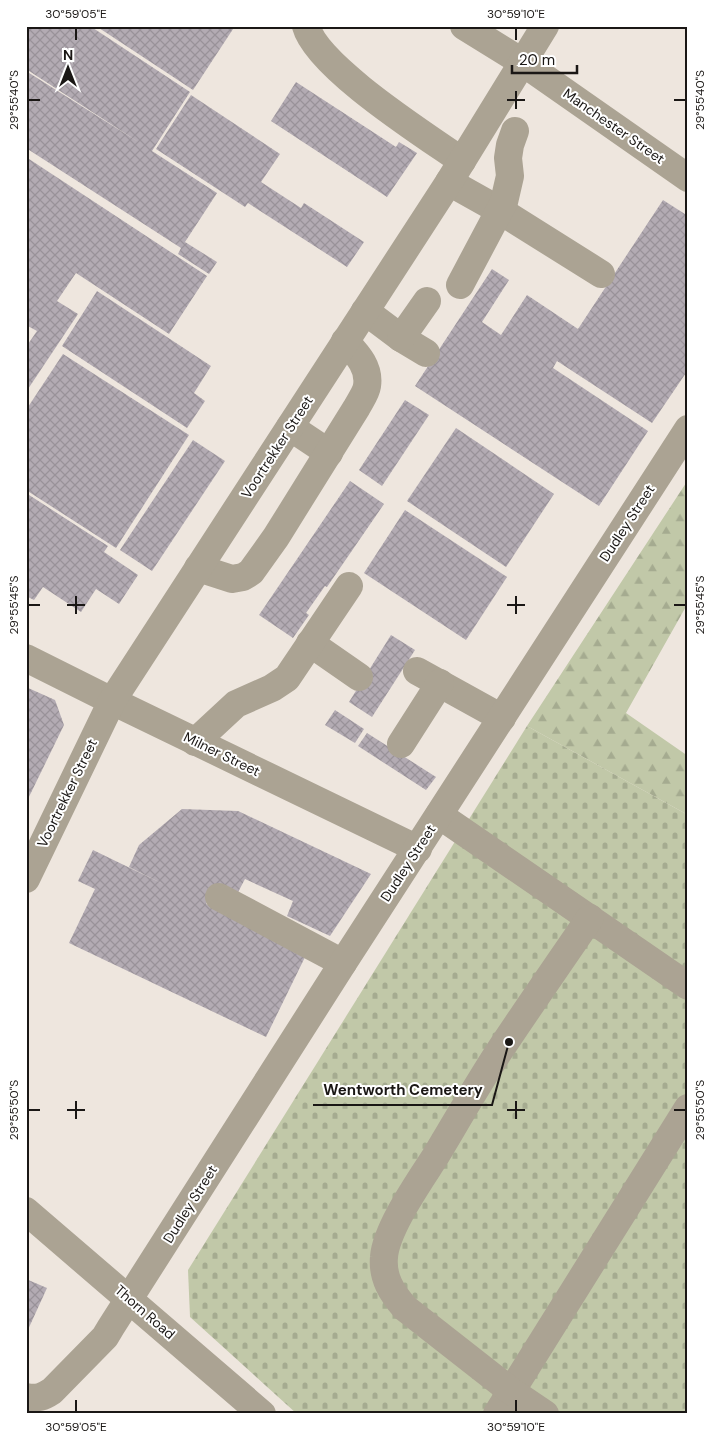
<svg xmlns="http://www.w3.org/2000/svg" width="714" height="1440" viewBox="0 0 714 1440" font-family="'DM Sans',sans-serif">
  <defs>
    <pattern id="forest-firs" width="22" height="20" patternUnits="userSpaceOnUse" patternTransform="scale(1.25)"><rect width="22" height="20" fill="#c1c8a8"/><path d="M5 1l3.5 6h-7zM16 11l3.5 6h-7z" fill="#a5ab90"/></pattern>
    <pattern id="cemetery-stones" width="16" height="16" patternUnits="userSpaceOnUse" patternTransform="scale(1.25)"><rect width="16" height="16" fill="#c1c8a8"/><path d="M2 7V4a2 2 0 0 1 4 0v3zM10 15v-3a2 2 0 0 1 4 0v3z" fill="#a5ab90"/></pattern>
    <pattern id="building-cross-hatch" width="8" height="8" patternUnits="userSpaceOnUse" patternTransform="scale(1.25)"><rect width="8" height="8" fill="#b3abb3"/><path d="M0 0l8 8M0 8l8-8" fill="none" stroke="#999299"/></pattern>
  </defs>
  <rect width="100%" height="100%" fill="#eee6de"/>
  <!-- forest -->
  <polygon fill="url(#forest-firs)" points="688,480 688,603 626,713 688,756 688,815 527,726"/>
  <!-- cemetery -->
  <polygon fill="url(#cemetery-stones)" points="527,726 688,815 688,1414 297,1414 190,1317 188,1270"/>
  <!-- building -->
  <g fill="url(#building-cross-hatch)">
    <polygon points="26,26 90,26 190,92 152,151 217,193 185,242 217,262 209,274 178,254 181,248 26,148 26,71 140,143 26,69"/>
    <polygon points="96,26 235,26 193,90"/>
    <polygon points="296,82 396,147 399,142 417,153 387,197 271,121"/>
    <polygon points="191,95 280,154 261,182 301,208 304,203 364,242 347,267 248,203 245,207 156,149"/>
    <polygon points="26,157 207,276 169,334 76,273 57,301 78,314 26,392 26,347 37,331 26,325"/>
    <polygon points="663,200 688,216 688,370 652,423 557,361 553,368 648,431 599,506 415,386 492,269 509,280 482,322 501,335 527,295 578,329"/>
    <polygon points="97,291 211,366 194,393 205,401 187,428 62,346"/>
    <polygon points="63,354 189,435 116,548 26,490 26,410"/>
    <polygon points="405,400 429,415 382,486 359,470"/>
    <polygon points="456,428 554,494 506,567 407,501"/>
    <polygon points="193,440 225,461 152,571 120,550"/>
    <polygon points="350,481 384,504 327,587 325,586 306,613 309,615 293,638 259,615"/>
    <polygon points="26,493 108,546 104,552 138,575 119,604 96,589 81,612 43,587 34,600 26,596"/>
    <polygon points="405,510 507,577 466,640 364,573"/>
    <polygon points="391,635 415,650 372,717 349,702"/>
    <polygon points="26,687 55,700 64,725 26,803"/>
    <polygon points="335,710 364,729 355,743 325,725"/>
    <polygon points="367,733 436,777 426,790 358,746"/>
    <polygon points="182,809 238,811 371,874 330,936 287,916 293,901 245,879 235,898 214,887 206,904 307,953 266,1037 69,943 95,889 78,881 93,850 165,885 129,867 139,845"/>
    <polygon points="26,1279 47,1288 26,1334"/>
  </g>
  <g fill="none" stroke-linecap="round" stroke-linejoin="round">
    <!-- minor -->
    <g stroke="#aba393" stroke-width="28">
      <path d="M306,26C317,67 425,135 462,161"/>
      <polyline points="464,26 522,62 688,178"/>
      <polyline points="449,182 499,210 601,274"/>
      <polyline points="460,285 504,202 510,176 508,158 510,145 515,131"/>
      <polyline points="365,311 401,338 426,353"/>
      <polyline points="401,338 427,301"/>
      <polyline points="290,427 329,453"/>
      <path d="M198,568L232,579L243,577L251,572L276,537L357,407C360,401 366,393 367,386C370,367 357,354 345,341"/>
      <polyline points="310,643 359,677"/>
      <polyline points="26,658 112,701 418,849"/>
      <polyline points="417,671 502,718"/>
      <polyline points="195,742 236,704 272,688 287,678 349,586"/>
      <polyline points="401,744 440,683"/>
      <polyline points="439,815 688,986"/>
      <polyline points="26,879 112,701 449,182 545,26"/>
      <polyline points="219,897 343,963"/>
      <polyline points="26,1211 262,1414"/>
      <path d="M26,1397C37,1399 43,1397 52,1391L105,1337L111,1327L343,963L688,429"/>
      <polyline points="497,1414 688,1108"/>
      <path d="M545,1414L511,1391L405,1308C392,1293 382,1278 384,1257C386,1229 419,1182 435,1157C456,1122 476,1087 498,1053C528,1008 559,963 590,918"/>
    </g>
  </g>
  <!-- ticks -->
  <path fill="none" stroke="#1a1715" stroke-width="2" d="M76,28V40M516,28V40M516,91V109M28,100H40M507,100H525M674,100H686M76,596V614M516,596V614M28,605H40M67,605H85M507,605H525M674,605H686M76,1101V1119M516,1101V1119M28,1110H40M67,1110H85M507,1110H525M674,1110H686M76,1400V1412M516,1400V1412"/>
  <g text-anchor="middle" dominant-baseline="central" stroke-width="4" stroke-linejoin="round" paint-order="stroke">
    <!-- street labels -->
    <g font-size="14" fill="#1a1715" stroke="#fff">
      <text transform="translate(614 126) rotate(35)">Manchester Street</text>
      <text transform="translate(277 447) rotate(-57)">Voortrekker Street</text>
      <text transform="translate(627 523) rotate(-57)">Dudley Street</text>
      <text transform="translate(222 754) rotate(26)">Milner Street</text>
      <text transform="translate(67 793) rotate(-64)">Voortrekker Street</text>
      <text transform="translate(408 863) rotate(-57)">Dudley Street</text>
      <text transform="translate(190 1204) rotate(-58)">Dudley Street</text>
      <text transform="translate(145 1312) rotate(41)">Thorn Road</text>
    </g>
  </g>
  <!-- callouts -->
  <path fill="none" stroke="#1a1715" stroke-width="2" d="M509 1042L492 1105H313"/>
  <circle fill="#1a1715" stroke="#fff" stroke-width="2" cx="509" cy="1042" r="5"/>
  <g font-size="15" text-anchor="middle" font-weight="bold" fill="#1a1715" stroke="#fff" stroke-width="4" stroke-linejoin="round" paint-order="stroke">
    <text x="403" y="1095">Wentworth Cemetery</text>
  </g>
  <!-- border -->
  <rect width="714" height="1440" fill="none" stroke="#ffffff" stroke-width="55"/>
  <!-- north arrow -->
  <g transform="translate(68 68)" stroke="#ffffff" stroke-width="4" paint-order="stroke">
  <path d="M0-4L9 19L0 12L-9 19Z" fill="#1a1715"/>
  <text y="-8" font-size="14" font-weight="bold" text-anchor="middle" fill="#1a1715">N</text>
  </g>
  <!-- scale -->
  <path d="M512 65v8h65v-8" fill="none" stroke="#1a1715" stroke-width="2.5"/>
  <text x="519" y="65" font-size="15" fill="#1a1715" stroke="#ffffff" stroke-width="4" paint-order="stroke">20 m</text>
  <rect x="28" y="28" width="658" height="1384" fill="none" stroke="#1a1715" stroke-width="2"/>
  <g font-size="12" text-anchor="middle" fill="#1a1715">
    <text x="76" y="18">30°59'05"E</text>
    <text x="516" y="18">30°59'10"E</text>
    <text transform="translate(14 100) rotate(-90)" y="4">29°55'40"S</text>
    <text transform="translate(700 100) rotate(-90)" y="4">29°55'40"S</text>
    <text transform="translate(14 605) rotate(-90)" y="4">29°55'45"S</text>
    <text transform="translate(700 605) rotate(-90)" y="4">29°55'45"S</text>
    <text transform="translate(14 1110) rotate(-90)" y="4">29°55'50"S</text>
    <text transform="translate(700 1110) rotate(-90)" y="4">29°55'50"S</text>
    <text x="76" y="1431">30°59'05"E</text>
    <text x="516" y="1431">30°59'10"E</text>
  </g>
</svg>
